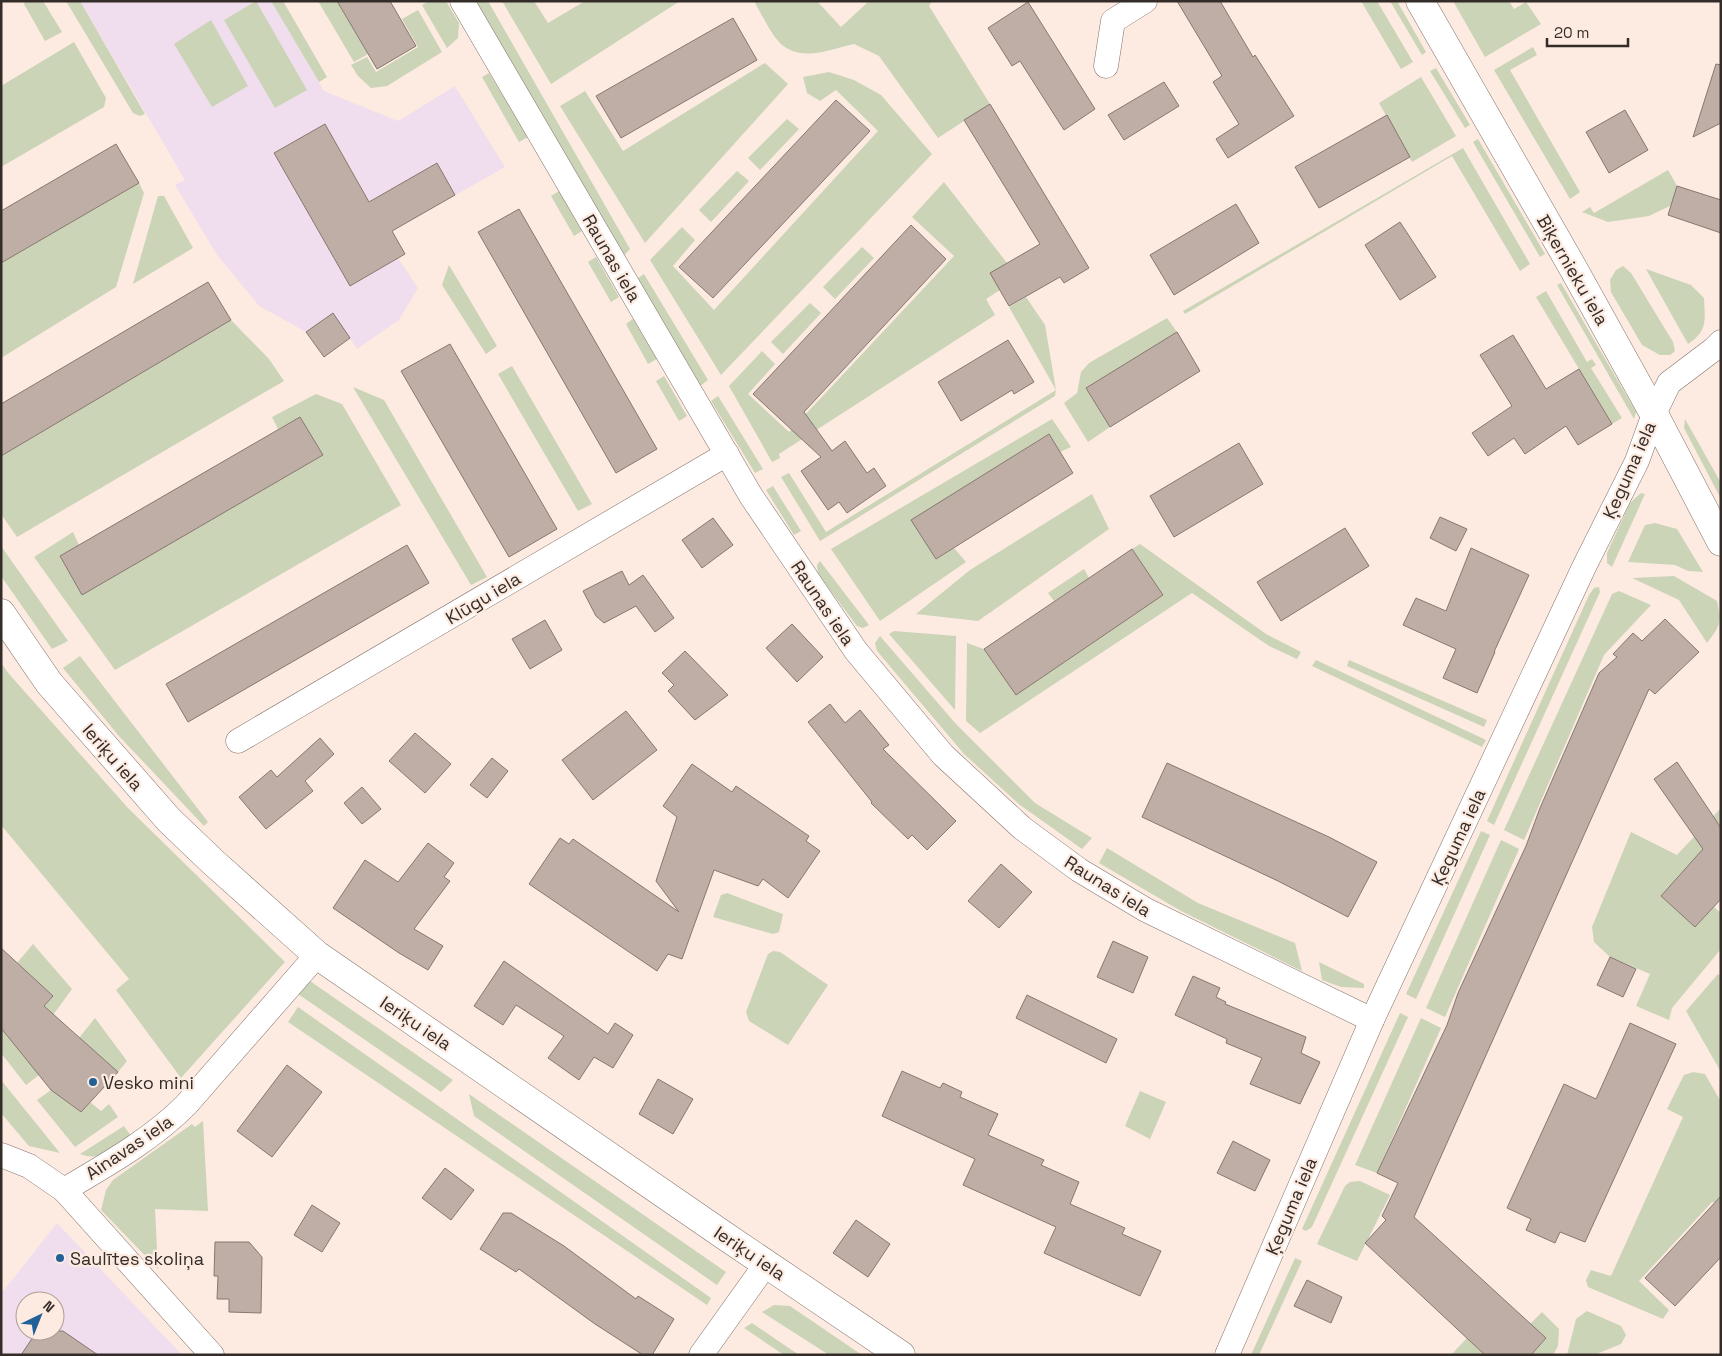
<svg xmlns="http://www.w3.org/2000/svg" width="1722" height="1356" viewBox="0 0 1722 1356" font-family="'Space Grotesk',sans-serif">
  <rect width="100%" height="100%" fill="#fdebe1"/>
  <!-- education -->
  <g fill="#f0deef" fill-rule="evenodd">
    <polygon points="80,1 271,1 324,91 398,121 455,86 505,167 392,231 405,254 398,258 418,288 399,320 357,349 333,314 306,332 259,306 217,255 175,185 185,180"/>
    <path d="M57,1223L182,1355H1V1294ZM25,1301H55V1331H25Z"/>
  </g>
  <!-- green -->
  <g fill="#cbd4b7">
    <polygon points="25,1 43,1 62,32 45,41 24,4"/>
    <polygon points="66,1 80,1 145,114 140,116 133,113"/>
    <polygon points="256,1 307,90 275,108 224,20"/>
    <polygon points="271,1 283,1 327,77 319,82"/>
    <polygon points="318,1 337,1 368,54 354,62"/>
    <polygon points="429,1 446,1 459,23 458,38 447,48 422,5"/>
    <polygon points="476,1 488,1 630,249 621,259"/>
    <polygon points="502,1 534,1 548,23 585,1 680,1 551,84"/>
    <path d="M756,1H817L841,27L869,1H932L929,6L990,104L938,138L879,56L854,44C831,49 801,63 780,43C771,34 762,15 755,3Z"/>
    <polygon points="1361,1 1377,1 1413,62 1401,69"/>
    <polygon points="1390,1 1397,1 1426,52 1422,55"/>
    <polygon points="1453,1 1509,1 1514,9 1526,2 1541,24 1485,57"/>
    <polygon points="418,10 442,52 387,86 371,88 358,76 351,65 367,57 376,72 418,47 402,19"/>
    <polygon points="211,20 248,86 212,107 174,44"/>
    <polygon points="74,42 106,98 104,107 1,167 1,86"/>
    <polygon points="1533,47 1537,55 1510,70 1580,192 1570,199 1494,70"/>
    <polygon points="765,63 788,84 645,243 560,106 585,91 623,151"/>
    <polygon points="1436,68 1470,125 1465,128 1430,71"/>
    <polygon points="829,72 854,80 881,95 932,154 721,375 650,260 682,227 695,240 673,266 714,310 878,131 836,90 820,101 807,93 803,77"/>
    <polygon points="489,73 528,137 519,142 482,77"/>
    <polygon points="1421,77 1456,136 1412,162 1379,103"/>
    <polygon points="787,119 799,129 760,170 748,158"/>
    <polygon points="1478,139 1545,254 1540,257 1473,142"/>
    <polygon points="1463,148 1530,264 1520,271 1452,156 1185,314 1183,311"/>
    <polygon points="1668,170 1677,186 1672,205 1649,216 1608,222 1582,212 1590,207 1594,213"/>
    <polygon points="737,171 749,181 711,222 699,210"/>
    <polygon points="944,182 1007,263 1000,290 986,299 995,315 779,454 780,458 772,462 729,386 762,351 775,364 748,394 789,432 954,256 912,217"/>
    <polygon points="139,183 144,193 116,287 1,358 1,263"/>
    <polygon points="559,191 582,231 574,236 551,196"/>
    <polygon points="158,196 164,196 193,248 133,284"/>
    <polygon points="862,247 874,258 835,299 823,287"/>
    <polygon points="596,257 619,297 611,302 588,262"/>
    <polygon points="449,265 497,346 486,354 442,285"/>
    <polygon points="1623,266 1631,273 1673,342 1675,351 1670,355 1660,355 1642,345 1611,292 1610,280 1616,270"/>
    <path d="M1646,269L1691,285L1704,298C1705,320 1708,331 1688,344Z"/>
    <polygon points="644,274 708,380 700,386 637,279"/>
    <polygon points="1561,283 1636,412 1634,419 1557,285"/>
    <polygon points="1546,291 1587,362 1592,359 1596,365 1591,368 1622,418 1612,424 1536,297"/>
    <polygon points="1026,297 1045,325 1056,390 1055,396 820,541 781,477 789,473 826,532 1056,390 1009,307"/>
    <polygon points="810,303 821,313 783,354 771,342"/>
    <polygon points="1167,318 1177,332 1086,388 1110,427 1088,442 1064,403 1077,393 1081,372 1089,363"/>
    <polygon points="633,319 657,359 648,364 626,324"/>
    <polygon points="231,320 269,359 284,381 17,537 1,514 1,456"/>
    <polygon points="512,366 592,504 578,511 498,374"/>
    <polygon points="664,376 687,416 679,421 656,381"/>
    <polygon points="353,387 384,400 487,577 471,585"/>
    <polygon points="316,394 342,404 401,505 115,670 34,557 73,532 79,545 60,556 82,594 322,455 300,417 278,429 272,417"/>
    <polygon points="718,396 763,469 755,473 711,401"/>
    <polygon points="1052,419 1071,447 1060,452 1048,434 912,520 936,559 954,548 966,562 880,621 831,549"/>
    <polygon points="1685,419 1721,483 1721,499 1684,428"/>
    <polygon points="773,486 801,531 794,535 766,490"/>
    <polygon points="1641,493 1645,494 1612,567 1607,563 1607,553 1630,503"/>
    <polygon points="1092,494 1109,529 978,621 916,614 970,570"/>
    <polygon points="1655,523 1677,529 1703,572 1688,571 1675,565 1628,562 1645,525"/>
    <polygon points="1140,544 1266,634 1301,652 1297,659 1269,646 1192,593 980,733 966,721 967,643 984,649 1016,695 1163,595 1132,549"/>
    <polygon points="1,546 68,641 52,649 1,576"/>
    <polygon points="820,561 869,625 863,628 857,626 818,574 817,565"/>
    <polygon points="1084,569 1089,578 1054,601 1048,593"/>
    <path d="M1674,576L1717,601C1722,623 1720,626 1707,643L1679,600L1632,578Z"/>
    <polygon points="1599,587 1600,592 1494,825 1487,821 1589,595 1594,588"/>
    <polygon points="1619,591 1651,605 1604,655 1524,840 1504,830 1612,594"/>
    <polygon points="894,631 956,636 955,710 889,634"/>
    <polygon points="880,636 956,724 1035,803 1092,838 1082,849 1020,805 964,754 877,651 875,643"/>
    <polygon points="80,656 208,822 204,826 118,735 63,668"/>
    <polygon points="1316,660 1486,740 1482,747 1312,666"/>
    <polygon points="1349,660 1487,720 1484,727 1347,666"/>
    <polygon points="1,663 9,674 128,808 285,962 181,1078 116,990 129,979 1,825"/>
    <polygon points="1721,808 1721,830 1661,896 1695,927 1714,907 1721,913 1721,949 1672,1008 1669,1020 1636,1006 1650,974 1610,957 1594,942 1592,927 1631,832 1677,855"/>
    <polygon points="1481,831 1490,835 1416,999 1406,994"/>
    <polygon points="1501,840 1519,849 1445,1017 1426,1008"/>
    <polygon points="1107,848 1198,903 1295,943 1302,971 1181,911 1099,863"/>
    <polygon points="727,893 783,914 779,932 773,934 713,917 721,895"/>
    <polygon points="33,944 72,989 53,1015 44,1007 53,996 17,963"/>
    <polygon points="773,951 780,952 828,985 788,1045 749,1021 746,1012 768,954"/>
    <polygon points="1319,962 1364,984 1364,988 1341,987 1322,980"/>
    <polygon points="1718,974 1721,976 1721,1072 1686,1011"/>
    <polygon points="310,981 453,1080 441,1092 298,994"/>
    <polygon points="298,1007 711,1298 707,1305 288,1022"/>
    <polygon points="1400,1013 1408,1017 1312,1227 1306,1231 1302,1229"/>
    <polygon points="95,1018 127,1061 118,1072 79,1038"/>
    <polygon points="1421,1018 1441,1028 1377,1173 1355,1165"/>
    <polygon points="1,1028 39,1075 26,1085 1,1053"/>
    <polygon points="1693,1072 1705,1074 1721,1102 1721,1204 1712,1202 1639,1281 1669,1310 1663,1319 1588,1287 1586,1280 1591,1270 1611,1276 1683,1117 1667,1109 1684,1075"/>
    <polygon points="1,1080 60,1153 29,1146 1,1113"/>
    <polygon points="51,1090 80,1112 90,1102 101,1111 109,1104 118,1117 75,1147 37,1100"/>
    <polygon points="1140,1091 1166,1102 1150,1139 1125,1126"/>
    <polygon points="469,1094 726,1272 717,1285 474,1116"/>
    <polygon points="203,1121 208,1211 155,1209 158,1269 101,1210 106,1190 113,1180 192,1124 195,1127"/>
    <path d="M124,1126L133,1139C116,1149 100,1162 80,1154Z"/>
    <polygon points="1360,1181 1390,1195 1357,1261 1317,1244 1345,1186 1350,1182"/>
    <polygon points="1295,1258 1302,1261 1259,1355 1251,1355"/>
    <polygon points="774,1305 790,1306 862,1355 829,1355 762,1312"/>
    <polygon points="1587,1311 1621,1326 1626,1335 1621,1344 1594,1355 1567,1355 1576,1319"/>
    <polygon points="1542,1312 1559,1329 1558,1346 1553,1355 1531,1355 1546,1338 1530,1324"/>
    <polygon points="752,1323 799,1355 784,1355 744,1328"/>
    <polygon points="1467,1338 1485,1355 1451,1355"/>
  </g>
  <!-- building -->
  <g fill="#bfaea5" stroke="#87776f">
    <polygon points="337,1 390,1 416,46 377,69"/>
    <polygon points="1177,1 1220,1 1253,57 1255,55 1294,116 1228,158 1216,139 1239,124 1213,82 1222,76"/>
    <polygon points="1028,2 1095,109 1064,130 1020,61 1012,66 988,28"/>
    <polygon points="733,18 757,60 621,138 596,96"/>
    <polygon points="1716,64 1721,65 1721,123 1693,137"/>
    <polygon points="1164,82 1179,106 1124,140 1108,115"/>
    <polygon points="836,100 870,131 713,298 679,267"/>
    <polygon points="990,104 1089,268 1064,283 1060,277 1009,306 990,273 1040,244 964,120"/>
    <polygon points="1625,110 1648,150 1609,173 1586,132"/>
    <polygon points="1387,115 1410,157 1319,208 1295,167"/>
    <polygon points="325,124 369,202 437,163 455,195 392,231 405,254 350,286 274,153"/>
    <polygon points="116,144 139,183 1,263 1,211"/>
    <polygon points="1677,186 1721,200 1721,233 1668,215"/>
    <polygon points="1236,204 1259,243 1174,295 1150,255"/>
    <polygon points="519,209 657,449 616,473 478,232"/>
    <polygon points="1400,222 1436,277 1400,300 1365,245"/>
    <polygon points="911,225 946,259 804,412 832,451 845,441 867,473 874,468 886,486 847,513 839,502 828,510 801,471 821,457 753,394"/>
    <polygon points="208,282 231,320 1,456 1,404"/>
    <polygon points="333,313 350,338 324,357 306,332"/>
    <polygon points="1177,332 1200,371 1110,427 1086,388"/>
    <polygon points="1513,335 1546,389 1579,369 1612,424 1578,445 1566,426 1525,454 1514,438 1488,456 1472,433 1512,406 1480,355"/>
    <polygon points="1008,340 1034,382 1014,394 1012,390 961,421 938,382"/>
    <polygon points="450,344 557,529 509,557 401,371"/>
    <polygon points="300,417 323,455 82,595 60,556"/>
    <polygon points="1049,434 1073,473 936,559 911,520"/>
    <polygon points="1239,443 1263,484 1174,537 1150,496"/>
    <polygon points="1440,517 1467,529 1456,551 1430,538"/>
    <polygon points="713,518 733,545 702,568 682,540"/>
    <polygon points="1345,528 1369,566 1281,621 1257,582"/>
    <polygon points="407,545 429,583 188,722 166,684"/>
    <polygon points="1471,548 1529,575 1494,652 1495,652 1477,693 1443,678 1456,649 1403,625 1416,598 1446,611"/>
    <polygon points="1132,549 1163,595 1016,695 984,649"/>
    <polygon points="622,571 629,585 643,575 674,618 655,632 636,606 604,623 596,616 583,591"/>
    <polygon points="1665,619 1699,652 1655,694 1649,689 1414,1217 1546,1338 1531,1355 1485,1355 1365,1243 1386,1220 1382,1216 1398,1183 1377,1173 1447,1025 1458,993 1526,846 1540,808 1599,673 1617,657 1613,654 1633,633 1642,641"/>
    <polygon points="545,620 562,650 530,669 512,639"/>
    <polygon points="792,624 823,657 797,682 766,648"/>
    <polygon points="685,651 728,695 695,720 668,691 674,685 662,673"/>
    <polygon points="830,704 845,723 860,710 889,745 883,749 956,821 927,850 912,835 908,839 871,803 872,802 808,722"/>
    <polygon points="626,711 657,750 593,800 562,760"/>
    <polygon points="415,733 451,764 425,793 389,761"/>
    <polygon points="320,738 334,754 305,781 313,791 266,829 239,797 271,770 277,777"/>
    <polygon points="492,758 508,771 487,798 470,785"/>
    <polygon points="1677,762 1721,828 1721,899 1695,927 1661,896 1703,849 1654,779"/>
    <polygon points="1167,763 1329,837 1377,862 1348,917 1278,881 1142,817"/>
    <polygon points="692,764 732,792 736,786 809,836 806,841 820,851 788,898 763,879 758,886 714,870 682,959 668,954 657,971 529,884 560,838 569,844 573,839 679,912 656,881 677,817 663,806"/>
    <polygon points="362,787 381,809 362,824 344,803"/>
    <polygon points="428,843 454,863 444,877 450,881 414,929 443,946 428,970 399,953 333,908 365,860 398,882"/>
    <polygon points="1001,864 1032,892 999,928 968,901"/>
    <polygon points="1113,941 1148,957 1133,993 1097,977"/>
    <polygon points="1,948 53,996 44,1006 118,1072 81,1112 51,1090 1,1028"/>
    <polygon points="1610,957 1636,969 1623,997 1597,985"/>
    <polygon points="504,961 608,1034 615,1023 633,1035 613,1068 594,1057 579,1080 548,1058 564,1036 516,1005 503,1025 474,1006"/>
    <polygon points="1193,976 1220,988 1216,997 1226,1002 1225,1004 1306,1037 1301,1053 1320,1062 1300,1104 1250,1084 1262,1058 1226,1043 1227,1039 1175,1015"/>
    <polygon points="1027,995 1117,1039 1106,1063 1016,1018"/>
    <polygon points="1630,1023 1676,1044 1585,1242 1560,1232 1555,1243 1526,1230 1531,1219 1507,1208 1564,1084 1596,1099"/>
    <polygon points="287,1065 322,1092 272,1157 237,1131"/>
    <polygon points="902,1071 940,1088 943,1083 962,1092 960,1097 998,1114 988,1135 1044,1160 1041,1165 1079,1182 1070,1204 1125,1228 1122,1234 1161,1251 1140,1296 1044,1253 1056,1227 963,1185 975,1159 882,1116"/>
    <polygon points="658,1079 693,1099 673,1134 639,1114"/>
    <polygon points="1233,1141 1270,1160 1255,1191 1217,1173"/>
    <polygon points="445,1168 474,1190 451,1220 422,1198"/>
    <polygon points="1721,1196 1721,1257 1675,1306 1645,1278"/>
    <polygon points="312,1205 340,1223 322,1252 294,1235"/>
    <polygon points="503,1213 511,1213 564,1246 636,1299 638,1296 674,1319 652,1355 643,1355 595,1324 519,1269 516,1272 480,1249"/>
    <polygon points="856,1220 890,1244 868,1277 833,1253"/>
    <polygon points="215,1242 249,1242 262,1257 261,1313 229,1312 229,1299 217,1299 218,1276 214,1276"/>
    <polygon points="1307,1280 1342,1297 1331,1323 1294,1306"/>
    <polygon points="37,1331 63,1331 98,1355 21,1355"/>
  </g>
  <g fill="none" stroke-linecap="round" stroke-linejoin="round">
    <defs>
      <g id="street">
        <polyline points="462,1 751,496 856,651 943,755 1022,828 1079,870 1146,910 1372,1020"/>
        <polyline points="1106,66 1113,21 1145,1"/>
        <polyline points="238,741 727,454"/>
        <polyline points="1,1155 29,1166 64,1190 212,1355"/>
        <path d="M64,1190C106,1165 151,1140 186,1105L317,955"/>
        <polyline points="701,1355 766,1264"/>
        <polyline points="1227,1355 1372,1020 1584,567 1637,461 1654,414 1669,383 1714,349 1721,342"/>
      </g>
      <g id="secondary">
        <polyline points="1420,1 1573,268 1654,414 1721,542"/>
        <polyline points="1,613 49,683 169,820 213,862 317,955 722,1234 901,1355"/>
      </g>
    </defs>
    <!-- street casing -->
    <use href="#street" stroke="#83736b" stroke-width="25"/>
    <!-- secondary casing -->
    <use href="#secondary" stroke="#83736b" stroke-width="29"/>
    <!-- street -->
    <use href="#street" stroke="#fff" stroke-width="24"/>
    <!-- secondary -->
    <use href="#secondary" stroke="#fff" stroke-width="28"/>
  </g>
  <!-- markers -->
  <g fill="#226198" stroke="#fdebe1" stroke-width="2">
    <circle cx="93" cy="1082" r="5"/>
    <circle cx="60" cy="1258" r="5"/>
  </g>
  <g text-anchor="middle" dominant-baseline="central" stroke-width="4.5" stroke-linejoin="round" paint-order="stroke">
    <!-- street labels -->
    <g font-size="18" fill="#332c28" stroke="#fdebe1">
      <text transform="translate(612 258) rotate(60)">Raunas iela</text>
      <text transform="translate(1573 270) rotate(60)">Biķernieku iela</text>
      <text transform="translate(1629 470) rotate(-66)">Ķeguma iela</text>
      <text transform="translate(483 598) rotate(-31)">Klūgu iela</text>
      <text transform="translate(823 603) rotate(56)">Raunas iela</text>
      <text transform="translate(113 757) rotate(49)">Ieriķu iela</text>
      <text transform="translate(1458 837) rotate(-65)">Ķeguma iela</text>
      <text transform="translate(1108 886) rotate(32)">Raunas iela</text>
      <text transform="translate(416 1023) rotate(34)">Ieriķu iela</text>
      <text transform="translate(129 1147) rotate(-34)">Ainavas iela</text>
      <text transform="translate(1291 1206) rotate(-67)">Ķeguma iela</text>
      <text transform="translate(750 1253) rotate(34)">Ieriķu iela</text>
    </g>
    <!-- poi labels -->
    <g font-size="18" fill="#332c28" stroke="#fdebe1" text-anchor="start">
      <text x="103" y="1082">Vesko mini</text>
      <text x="70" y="1258">Saulītes skoliņa</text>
    </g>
  </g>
  <!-- border -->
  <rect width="1722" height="1356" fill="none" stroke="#332c28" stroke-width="5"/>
  <!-- north arrow -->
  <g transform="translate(40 1316) rotate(43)"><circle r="24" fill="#fdebe1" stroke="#ac9f97"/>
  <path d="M0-4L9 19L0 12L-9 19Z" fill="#226198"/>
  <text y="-8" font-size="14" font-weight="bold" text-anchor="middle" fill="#332c28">N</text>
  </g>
  <!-- scale -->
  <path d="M1547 38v8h81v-8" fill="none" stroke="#332c28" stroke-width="2.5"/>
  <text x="1554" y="38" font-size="15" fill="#332c28" stroke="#fdebe1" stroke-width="4" paint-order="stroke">20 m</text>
</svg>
